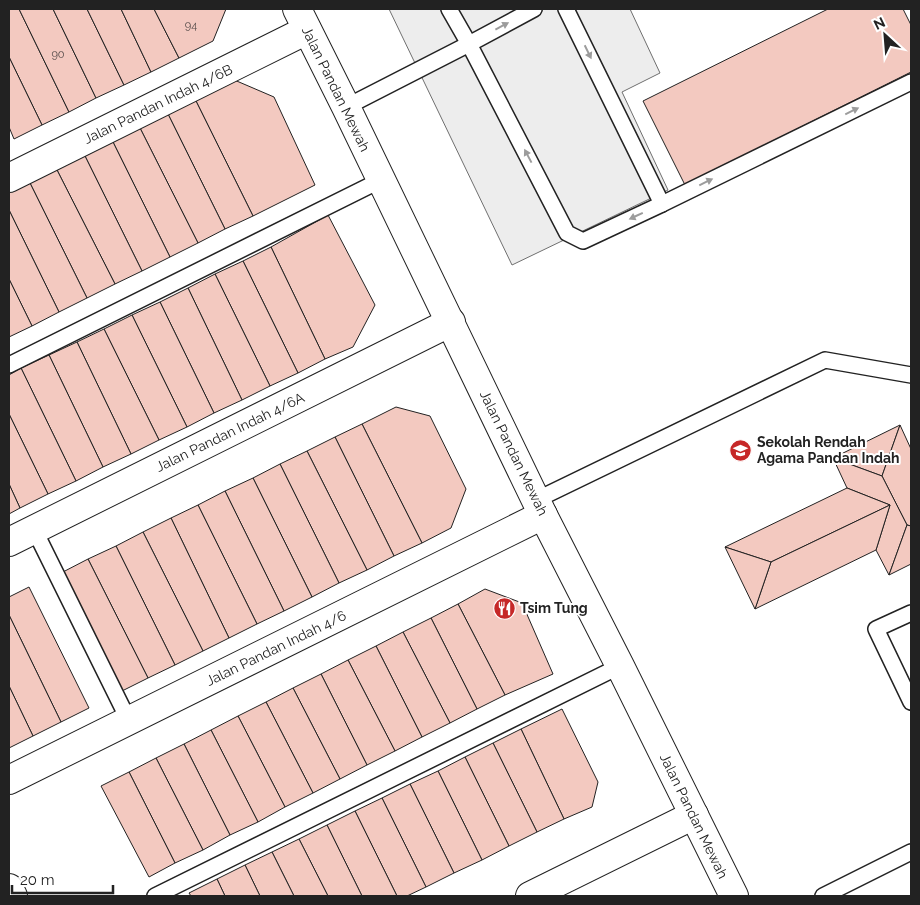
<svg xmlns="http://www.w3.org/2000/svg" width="920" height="905" viewBox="0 0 920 905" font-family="Raleway,sans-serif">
  <rect width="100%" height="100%" fill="#fff"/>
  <!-- parking -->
  <polygon fill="#ededed" stroke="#6f6f6f" points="389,9 630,9 660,73 622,92 668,190 512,265"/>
  <!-- building -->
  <g fill="#f3c9c0" stroke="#222">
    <polygon points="9,9 19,9 69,112 42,125 9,57"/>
    <polygon points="19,9 53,9 96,98 69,112"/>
    <polygon points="53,9 87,9 124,85 96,98"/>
    <polygon points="87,9 121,9 151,72 124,85"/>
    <polygon points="121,9 154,9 179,58 151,72"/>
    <polygon points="154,9 226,9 213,41 179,58"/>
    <polygon points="828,9 903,9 911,25 911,72 685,185 643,101"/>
    <polygon points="9,57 42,125 14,139 9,127"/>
    <polygon points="232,79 274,97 315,185 253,216 195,99"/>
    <polygon points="195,99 253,216 225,229 167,112"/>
    <polygon points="167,112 225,229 198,243 139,126"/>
    <polygon points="139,126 198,243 170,257 112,140"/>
    <polygon points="112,140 170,257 142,271 84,154"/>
    <polygon points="84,154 142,271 115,284 56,168"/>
    <polygon points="56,168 115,284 87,298 29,181"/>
    <polygon points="29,181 87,298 59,312 9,210 9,191"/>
    <polygon points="9,210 59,312 32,326 9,279"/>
    <polygon points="328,215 375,305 353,347 325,359 271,247"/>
    <polygon points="271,247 325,359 298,373 243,261"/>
    <polygon points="243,261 298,373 270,386 215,274"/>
    <polygon points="215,274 270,386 242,400 188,288"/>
    <polygon points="9,279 32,326 9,337"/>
    <polygon points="188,288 242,400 214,413 160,302"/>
    <polygon points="160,302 214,413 187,427 132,315"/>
    <polygon points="132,315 187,427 159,440 104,329"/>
    <polygon points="104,329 159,440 131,454 77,342"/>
    <polygon points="77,342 131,454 103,467 49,355"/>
    <polygon points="49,355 103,467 76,481 21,368"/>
    <polygon points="21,368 76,481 48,494 9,414 9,375"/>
    <polygon points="396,407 430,416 466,489 451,528 422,543 362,424"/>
    <polygon points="9,414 48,494 20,508 9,484"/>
    <polygon points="362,424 422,543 394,556 335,437"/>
    <polygon points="900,425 882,476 833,458"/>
    <polygon points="900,425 911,449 911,526 907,525 882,476"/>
    <polygon points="335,437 394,556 367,570 307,451"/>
    <polygon points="307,451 367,570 339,583 280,464"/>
    <polygon points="833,458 882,476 907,525 889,575 876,550 890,505 847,488"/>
    <polygon points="280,464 339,583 312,597 253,478"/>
    <polygon points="253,478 312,597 284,611 225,491"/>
    <polygon points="9,484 20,508 9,514"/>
    <polygon points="847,488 890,505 771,562 725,547"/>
    <polygon points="225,491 284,611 257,624 198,505"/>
    <polygon points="198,505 257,624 229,638 171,518"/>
    <polygon points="890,505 876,550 755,609 771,562"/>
    <polygon points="171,518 229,638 203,651 143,532"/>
    <polygon points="907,525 911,526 911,564 889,575"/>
    <polygon points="143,532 203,651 175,665 116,546"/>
    <polygon points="116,546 175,665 148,678 88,559"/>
    <polygon points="725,547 771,562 755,609"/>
    <polygon points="88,559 148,678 120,692 61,573"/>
    <polygon points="29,587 89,708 61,722 9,615 9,597"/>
    <polygon points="485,589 522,603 553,674 505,695 458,604"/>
    <polygon points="458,604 505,695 477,709 431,618"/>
    <polygon points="9,615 61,722 33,736 9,686"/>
    <polygon points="431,618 477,709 450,723 403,632"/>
    <polygon points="403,632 450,723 422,737 376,646"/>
    <polygon points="376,646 422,737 395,751 348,660"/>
    <polygon points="348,660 395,751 367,765 321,674"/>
    <polygon points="321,674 367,765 340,779 293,688"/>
    <polygon points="9,686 33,736 9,748"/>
    <polygon points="293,688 340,779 313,793 266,702"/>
    <polygon points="266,702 313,793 285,807 238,716"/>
    <polygon points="562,709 598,782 592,807 564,819 521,729"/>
    <polygon points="238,716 285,807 258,822 211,730"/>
    <polygon points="521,729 564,819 537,832 493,743"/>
    <polygon points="211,730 258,822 230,835 184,744"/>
    <polygon points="493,743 537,832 509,846 465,757"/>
    <polygon points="184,744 230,835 203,850 156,758"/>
    <polygon points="465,757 509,846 482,860 438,771"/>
    <polygon points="156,758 203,850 175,863 129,772"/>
    <polygon points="438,771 482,860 454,873 410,784"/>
    <polygon points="129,772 175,863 149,877 101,786"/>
    <polygon points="410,784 454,873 426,887 382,798"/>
    <polygon points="382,798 426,887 407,896 397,896 355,811"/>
    <polygon points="355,811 397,896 362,896 327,825"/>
    <polygon points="327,825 362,896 328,896 299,839"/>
    <polygon points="299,839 328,896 294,896 272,852"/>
    <polygon points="272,852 294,896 260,896 245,865"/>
    <polygon points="245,865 260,896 225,896 217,879"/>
    <polygon points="217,879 225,896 191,896 189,893"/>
  </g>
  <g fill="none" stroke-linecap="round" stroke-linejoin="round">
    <defs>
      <g id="service">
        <polyline points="449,9 469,44 567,233 583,241 662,204 566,9"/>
        <polyline points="346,107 469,44 534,9"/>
        <polyline points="662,204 911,82"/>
        <polyline points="9,365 381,180"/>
        <polyline points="536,500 825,360 911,375"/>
        <polyline points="34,529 129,721"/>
        <polyline points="911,613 876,629 911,702"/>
        <polyline points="155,896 620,666"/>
        <polyline points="823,896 911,852"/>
      </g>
      <g id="minor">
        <polyline points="297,9 346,107 543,515 620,666 734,896"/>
        <polyline points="9,178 307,30"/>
        <polyline points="9,542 451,322"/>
        <polyline points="9,780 543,515"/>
        <polyline points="9,888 13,896"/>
        <polyline points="530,896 694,815"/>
      </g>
    </defs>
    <!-- service casing -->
    <use href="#service" stroke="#222" stroke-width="18"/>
    <!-- minor casing -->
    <use href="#minor" stroke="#222" stroke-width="30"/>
    <!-- service -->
    <use href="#service" stroke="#fff" stroke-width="15"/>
    <!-- minor -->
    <use href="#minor" stroke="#fff" stroke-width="28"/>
  </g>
  <!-- one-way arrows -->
  <defs><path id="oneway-solid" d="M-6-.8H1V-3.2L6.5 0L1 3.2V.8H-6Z" transform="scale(1.25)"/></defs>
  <g fill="#9c9c9c">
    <use href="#oneway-solid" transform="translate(502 26) rotate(-28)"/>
    <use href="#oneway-solid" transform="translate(588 52) rotate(64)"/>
    <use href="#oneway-solid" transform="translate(852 111) rotate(-26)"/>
    <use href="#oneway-solid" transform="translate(528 156) rotate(-118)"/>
    <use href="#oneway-solid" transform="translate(706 182) rotate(-26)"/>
    <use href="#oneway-solid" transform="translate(636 216) rotate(155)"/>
  </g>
  <!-- icons -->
  <defs>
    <symbol id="school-disc" viewBox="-11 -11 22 22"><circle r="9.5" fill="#c62828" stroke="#fff"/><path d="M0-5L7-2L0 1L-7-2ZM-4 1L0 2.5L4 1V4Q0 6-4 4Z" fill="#fff"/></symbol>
    <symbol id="restaurant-disc" viewBox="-11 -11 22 22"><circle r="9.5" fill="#c62828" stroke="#fff"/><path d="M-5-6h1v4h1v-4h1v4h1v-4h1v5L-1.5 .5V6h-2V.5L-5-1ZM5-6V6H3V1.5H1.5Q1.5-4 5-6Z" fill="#fff"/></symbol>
  </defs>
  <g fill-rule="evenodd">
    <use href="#school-disc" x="728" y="438" width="25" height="25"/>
    <use href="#restaurant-disc" x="492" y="596" width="25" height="25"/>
  </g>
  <g text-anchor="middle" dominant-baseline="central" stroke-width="4" stroke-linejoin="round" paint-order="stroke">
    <!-- number labels -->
    <g font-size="11" fill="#564c4a">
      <text x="191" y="25">94</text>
      <text x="58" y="54">90</text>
    </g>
    <!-- street labels -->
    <g font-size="14" fill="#222" stroke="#fff">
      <text transform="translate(336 89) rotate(64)">Jalan Pandan Mewah</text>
      <text transform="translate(158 104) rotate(-26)">Jalan Pandan Indah 4/6B</text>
      <text transform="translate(230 432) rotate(-26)">Jalan Pandan Indah 4/6A</text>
      <text transform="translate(514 453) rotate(64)">Jalan Pandan Mewah</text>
      <text transform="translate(276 648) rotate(-26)">Jalan Pandan Indah 4/6</text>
      <text transform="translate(694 816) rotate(64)">Jalan Pandan Mewah</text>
    </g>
    <!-- poi labels -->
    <g font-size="14" font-weight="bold" fill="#222" stroke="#fff" text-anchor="start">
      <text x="757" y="442">Sekolah Rendah<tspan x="757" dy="16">Agama Pandan Indah</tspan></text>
      <text x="520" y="608">Tsim Tung</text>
    </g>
  </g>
  <!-- border -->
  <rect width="920" height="905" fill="none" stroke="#222222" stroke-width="20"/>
  <!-- north arrow -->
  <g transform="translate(885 35) rotate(334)" stroke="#ffffff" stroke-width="4" paint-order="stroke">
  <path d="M0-4L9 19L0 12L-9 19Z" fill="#222222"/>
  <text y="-8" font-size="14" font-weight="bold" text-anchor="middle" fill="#222222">N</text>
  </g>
  <!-- scale -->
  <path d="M12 885v8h101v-8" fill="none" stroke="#222222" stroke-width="2.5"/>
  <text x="20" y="885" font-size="15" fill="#222222" stroke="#ffffff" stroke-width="4" paint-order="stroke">20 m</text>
</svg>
